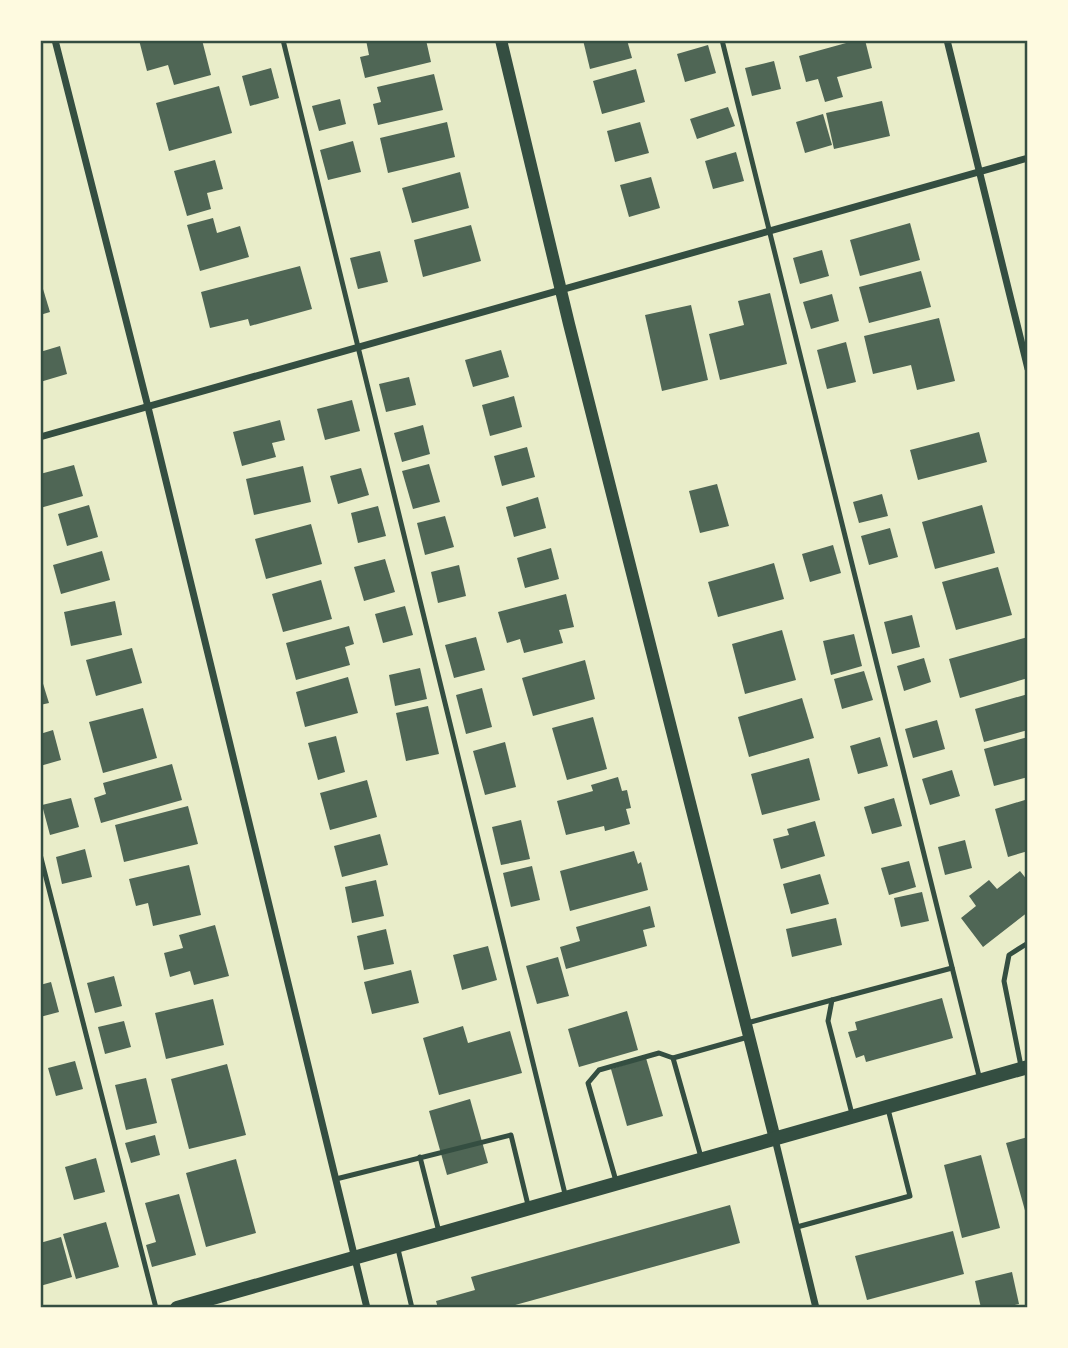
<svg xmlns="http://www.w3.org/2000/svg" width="1068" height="1348" viewBox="0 0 1068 1348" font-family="Commissioner,sans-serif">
  <rect width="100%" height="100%" fill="#e9edc9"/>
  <!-- building -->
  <g fill="#4f6655">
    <polygon points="139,40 202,40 211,75 174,85 168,65 147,71"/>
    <polygon points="366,40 426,40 431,62 365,78 360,57 369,55"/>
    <polygon points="583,40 627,40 632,58 590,69"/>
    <polygon points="857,40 865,40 872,68 837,77 843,97 825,102 818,79 806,82 799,56"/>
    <polygon points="708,45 716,73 685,82 677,54"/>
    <polygon points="774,61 781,89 752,96 745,68"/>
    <polygon points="271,68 279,98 250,106 242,76"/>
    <polygon points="636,69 645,102 602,114 593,81"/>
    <polygon points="434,74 443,110 378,125 373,104 381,102 377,87"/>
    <polygon points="219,86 232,133 169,151 156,103"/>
    <polygon points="340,99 346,124 319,131 312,106"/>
    <polygon points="882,101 890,136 834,149 826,113"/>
    <polygon points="728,107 735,126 697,139 690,119"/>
    <polygon points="823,114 832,145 805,153 796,122"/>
    <polygon points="447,122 455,157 388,173 380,138"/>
    <polygon points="640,122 649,153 615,162 607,131"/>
    <polygon points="353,141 361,172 328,180 320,150"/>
    <polygon points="736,152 744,181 713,189 705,161"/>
    <polygon points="215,160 223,189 207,193 211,209 187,216 174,171"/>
    <polygon points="460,172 469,208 412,223 402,188"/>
    <polygon points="651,177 660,208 629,217 620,185"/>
    <polygon points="213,218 217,233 240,226 249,257 200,271 187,225"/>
    <polygon points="910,223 920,260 860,276 850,240"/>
    <polygon points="471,225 481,261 423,277 414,240"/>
    <polygon points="822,250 829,276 800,284 793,258"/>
    <polygon points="380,251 388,282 358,289 350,258"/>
    <polygon points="300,266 312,309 250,326 248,319 210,328 201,292"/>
    <polygon points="921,271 931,307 869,323 859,287"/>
    <polygon points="40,279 50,312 40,315"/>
    <polygon points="770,293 787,364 720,380 709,334 744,325 738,301"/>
    <polygon points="832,294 839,321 811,329 803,302"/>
    <polygon points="691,305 708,380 662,391 645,315"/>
    <polygon points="939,318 955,381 917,390 911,365 873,374 864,336"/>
    <polygon points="846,342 856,382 827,389 817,350"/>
    <polygon points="60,346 67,374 40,382 40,352"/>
    <polygon points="501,350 509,377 473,387 465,360"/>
    <polygon points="409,377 416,405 386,412 379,384"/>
    <polygon points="514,396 522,427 490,436 482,405"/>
    <polygon points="352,400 360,431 325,440 317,409"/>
    <polygon points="280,420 285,440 272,443 276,457 242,466 233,432"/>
    <polygon points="423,425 430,454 402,462 394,433"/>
    <polygon points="979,432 987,462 918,480 910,450"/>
    <polygon points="527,447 535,477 502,486 494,456"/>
    <polygon points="429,464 440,502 413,509 402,471"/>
    <polygon points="74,465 83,496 40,508 40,474"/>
    <polygon points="303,466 311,502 254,515 246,479"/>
    <polygon points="361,468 369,495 338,504 330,476"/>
    <polygon points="717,484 729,526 700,533 689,491"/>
    <polygon points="882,494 888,516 859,523 853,502"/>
    <polygon points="538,497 546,528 514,537 506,507"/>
    <polygon points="89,505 98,537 67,546 58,514"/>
    <polygon points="982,505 995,553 935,569 922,522"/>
    <polygon points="378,506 386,536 358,543 351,513"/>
    <polygon points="445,516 454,547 425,555 417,523"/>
    <polygon points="311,524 322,564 266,579 255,539"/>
    <polygon points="890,528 898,557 869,565 861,536"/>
    <polygon points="833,545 841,573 810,582 802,554"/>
    <polygon points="551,548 559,579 525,588 517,558"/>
    <polygon points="102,551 110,580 61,594 53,565"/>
    <polygon points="385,559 395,592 364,601 354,567"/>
    <polygon points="774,563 784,599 718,617 708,582"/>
    <polygon points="459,565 466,596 438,603 431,572"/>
    <polygon points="998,567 1012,615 956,630 942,582"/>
    <polygon points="321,580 332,619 283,632 272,594"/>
    <polygon points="566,594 574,627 559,630 563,643 524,653 520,639 507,643 498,612"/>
    <polygon points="115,601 122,635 71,646 64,612"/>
    <polygon points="405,606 413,635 383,643 375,614"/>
    <polygon points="912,615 920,647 892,654 884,622"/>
    <polygon points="349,626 354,644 345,647 350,665 296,680 286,643"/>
    <polygon points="782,630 796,680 745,694 732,644"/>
    <polygon points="854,634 862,666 831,675 823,641"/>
    <polygon points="476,637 485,670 454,678 445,645"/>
    <polygon points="1028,637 1028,678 960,698 949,659"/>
    <polygon points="132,648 142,683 96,696 86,660"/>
    <polygon points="924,658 931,682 904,691 897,666"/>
    <polygon points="585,660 595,699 533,716 522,678"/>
    <polygon points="420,668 427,699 395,706 389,675"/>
    <polygon points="864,671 873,700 842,709 834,679"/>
    <polygon points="40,674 49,703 40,705"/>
    <polygon points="348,677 358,713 305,727 296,692"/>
    <polygon points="482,688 492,727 466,734 456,695"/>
    <polygon points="1028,694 1028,730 984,742 975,709"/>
    <polygon points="802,698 814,738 749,757 738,717"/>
    <polygon points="428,706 439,754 406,761 396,713"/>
    <polygon points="143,708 157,758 103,773 89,722"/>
    <polygon points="593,717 607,769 567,780 552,728"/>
    <polygon points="937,720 945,749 913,758 905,729"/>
    <polygon points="53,730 61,760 40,766 40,734"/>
    <polygon points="336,736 345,772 318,780 308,743"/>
    <polygon points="880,737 888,766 858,774 850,746"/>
    <polygon points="1028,737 1028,777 994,786 984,749"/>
    <polygon points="505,742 516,787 485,795 473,751"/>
    <polygon points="809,758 820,800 762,815 751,774"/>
    <polygon points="172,764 182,800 101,823 94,798 106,794 103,783"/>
    <polygon points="952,770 960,796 930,805 922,779"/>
    <polygon points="618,777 622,791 627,790 631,808 626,809 630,824 605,831 604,826 566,835 557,801 593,791 591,785"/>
    <polygon points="367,780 377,817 330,830 320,793"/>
    <polygon points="71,798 79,827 50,835 42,805"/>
    <polygon points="894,798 902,826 872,834 864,807"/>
    <polygon points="1028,799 1028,851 1008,857 995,809"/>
    <polygon points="188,806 198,844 124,862 115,825"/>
    <polygon points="521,820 530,859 501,865 492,827"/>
    <polygon points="815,821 825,856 781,869 773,839 789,835 787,829"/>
    <polygon points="380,834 388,865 342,877 334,846"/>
    <polygon points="965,840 972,868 945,875 938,847"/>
    <polygon points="85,849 92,877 62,884 56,857"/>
    <polygon points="634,851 638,864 641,862 648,890 570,911 560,871"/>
    <polygon points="909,861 916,887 889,895 881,868"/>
    <polygon points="189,865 201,915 153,926 148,903 136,906 129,879"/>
    <polygon points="532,866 540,900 511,907 503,873"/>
    <polygon points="1020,871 1028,881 1028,912 983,947 961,918 976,906 969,896 989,880 997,889"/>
    <polygon points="820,874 829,904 791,914 783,884"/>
    <polygon points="376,880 384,916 352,923 345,887"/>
    <polygon points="922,892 929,921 901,927 894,898"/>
    <polygon points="650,906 655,927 643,930 647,946 566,969 560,947 580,941 576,927"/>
    <polygon points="836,918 842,945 792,957 786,929"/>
    <polygon points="215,925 229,976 194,985 190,971 170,977 164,953 183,948 179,935"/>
    <polygon points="386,929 394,964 364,970 357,936"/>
    <polygon points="488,946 497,980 462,990 453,955"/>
    <polygon points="558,957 569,996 537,1004 526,966"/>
    <polygon points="411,970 419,1003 372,1014 364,982"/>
    <polygon points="114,976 122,1006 95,1013 87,983"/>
    <polygon points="51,982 59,1012 40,1017 40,985"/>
    <polygon points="942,998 953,1038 866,1062 864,1055 856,1058 848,1032 857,1030 855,1022"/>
    <polygon points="213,999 224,1045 166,1059 155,1013"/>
    <polygon points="627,1011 638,1050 579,1067 568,1029"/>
    <polygon points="124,1021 131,1047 105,1054 98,1027"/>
    <polygon points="463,1026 468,1043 510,1031 522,1073 439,1095 423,1038"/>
    <polygon points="646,1058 663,1116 627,1126 611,1069"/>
    <polygon points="75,1061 83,1089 56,1096 48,1068"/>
    <polygon points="227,1064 246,1135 189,1149 171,1079"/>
    <polygon points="146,1078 157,1123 126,1130 115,1085"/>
    <polygon points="470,1099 488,1163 447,1175 429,1111"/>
    <polygon points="155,1135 160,1155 131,1163 125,1143"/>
    <polygon points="1028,1137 1028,1213 1026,1214 1006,1143"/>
    <polygon points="981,1155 1000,1228 962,1238 944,1165"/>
    <polygon points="96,1158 105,1192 74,1200 65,1167"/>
    <polygon points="236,1159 256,1233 206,1247 186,1173"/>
    <polygon points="179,1194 196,1255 152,1267 146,1245 156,1242 145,1203"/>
    <polygon points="730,1205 740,1243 504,1308 438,1308 436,1301 475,1290 471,1277"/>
    <polygon points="106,1222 119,1267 76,1279 63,1234"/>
    <polygon points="953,1231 964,1274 867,1300 855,1256"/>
    <polygon points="61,1237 72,1277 40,1286 40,1243"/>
    <polygon points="1012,1272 1019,1304 1001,1308 981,1308 975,1281"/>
  </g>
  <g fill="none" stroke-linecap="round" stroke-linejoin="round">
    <!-- service -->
    <g stroke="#344e41" stroke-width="5">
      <polyline points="283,40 566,1198"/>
      <polyline points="722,40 980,1080"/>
      <polyline points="40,854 156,1308"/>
      <polyline points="747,1023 832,1000"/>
      <polyline points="673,1058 748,1037"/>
      <polyline points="1021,1066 1004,981 1009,955 1028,943"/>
      <polyline points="852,1114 828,1021 832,1000 952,968"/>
      <polyline points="420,1157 439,1232"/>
      <polyline points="336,1179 511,1135 528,1205"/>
      <polyline points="616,1181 588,1083 599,1070 659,1053 673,1058 701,1157"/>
      <polyline points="797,1227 910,1196 888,1109"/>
      <polyline points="398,1249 412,1308"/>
    </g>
    <!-- minor -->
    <g stroke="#344e41" stroke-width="7">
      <polyline points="55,40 148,407 367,1308"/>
      <polyline points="947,40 1028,369"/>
      <polyline points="40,437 1028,158"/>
      <polyline points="775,1139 816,1308"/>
    </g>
    <!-- tertiary -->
    <polyline stroke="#344e41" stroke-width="12" points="501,40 569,324 775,1139"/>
    <!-- secondary -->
    <polyline stroke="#344e41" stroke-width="14" points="177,1308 1028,1067"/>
  </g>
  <!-- border -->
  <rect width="1068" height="1348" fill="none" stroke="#fefae0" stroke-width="84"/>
  <rect x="42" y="42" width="984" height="1264" fill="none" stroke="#344e41" stroke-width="2.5"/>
</svg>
